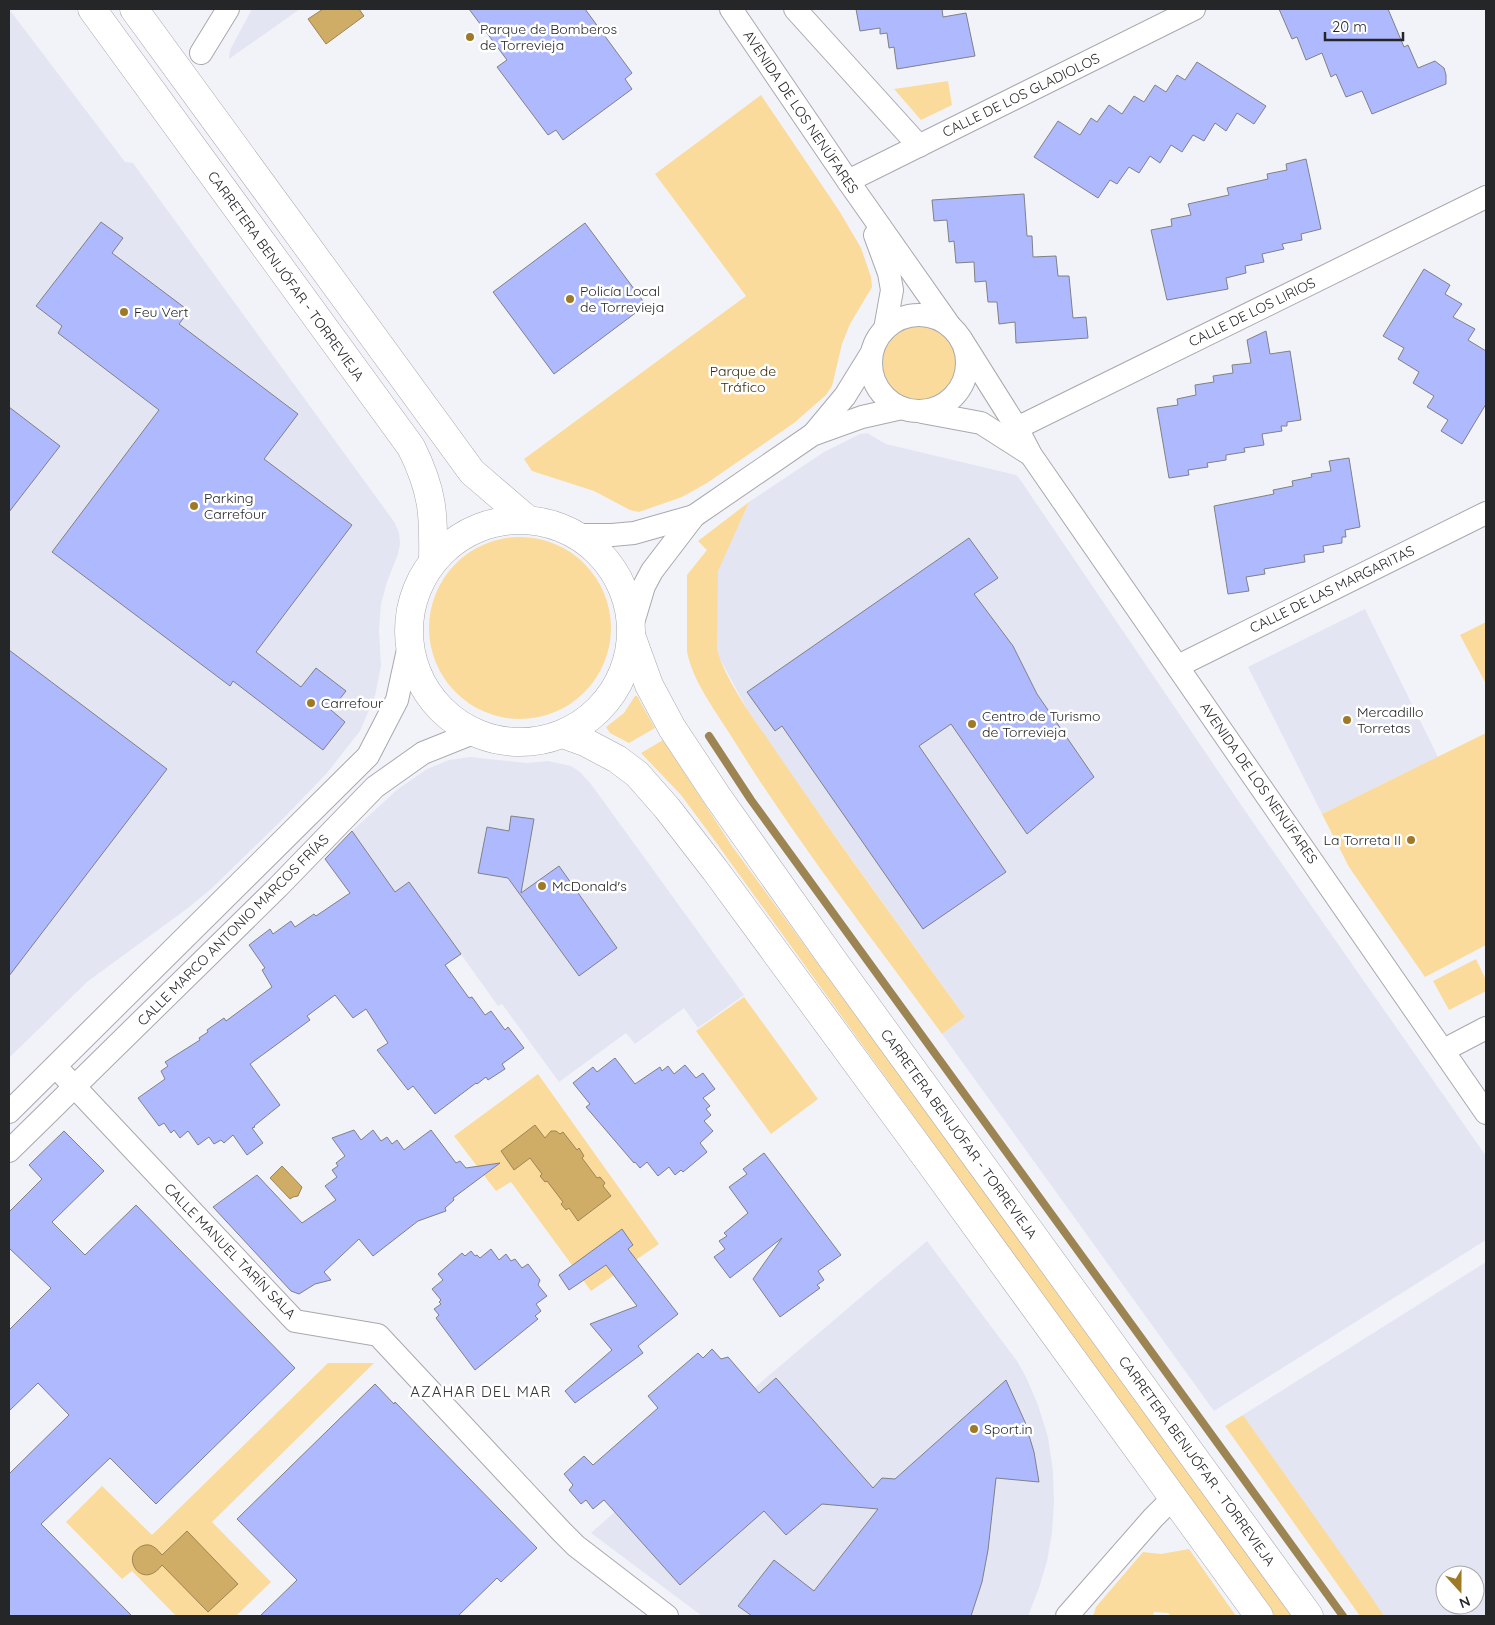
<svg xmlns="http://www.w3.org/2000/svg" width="1495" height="1625" viewBox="0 0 1495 1625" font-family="Quicksand,sans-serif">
  <rect width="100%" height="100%" fill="#f2f3f9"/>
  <!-- built -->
  <g fill="#e3e5f2" fill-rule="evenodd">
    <polygon points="9,9 125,162 133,163 395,523 399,533 400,544 398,554 387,582 381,604 379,630 381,666 375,696 360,731 327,773 282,820 211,889 188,908 87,982 9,1058"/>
    <polygon points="252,9 300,9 229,59 230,50"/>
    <polygon points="867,433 886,444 1016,475 1019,478 1248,815 1486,1156 1486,1240 1214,1411 942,1034 965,1017 787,769 747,709 719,657 717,645 717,571 749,502 824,452 860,434"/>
    <polygon points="1365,609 1438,757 1322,814 1248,667"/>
    <polygon points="470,757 527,763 548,761 571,766 580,772 591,784 744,995 698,1028 684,1008 635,1044 626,1033 559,1082 502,1004 498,1006 409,882 395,892 352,831 398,789 427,769 449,760"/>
    <polygon points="927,1241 1017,1361 1026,1377 1038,1405 1048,1437 1053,1471 1054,1502 1052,1533 1047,1561 1039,1588 1028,1616 702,1616 591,1533 760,1383"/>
    <path d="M1486,1262V1616H1384L1243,1415ZM1445,1575H1475V1605H1445Z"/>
  </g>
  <!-- green -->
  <g fill="#fbdb9b">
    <polygon points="948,81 952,105 921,120 894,89"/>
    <polygon points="761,95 840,212 861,248 871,277 872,287 850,324 842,344 832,386 826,395 794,423 707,483 682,497 639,512 630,510 594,491 532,471 524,459 746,296 655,174"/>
    <circle cx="918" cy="363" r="39"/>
    <path d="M749,502L718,571L717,645C718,669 753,718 767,738C831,833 899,925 965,1017L942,1034C871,937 796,841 733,739C717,713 692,681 687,651V575L707,550L698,541Z"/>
    <circle cx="520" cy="628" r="91"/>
    <polygon points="1486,622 1486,684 1460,635"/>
    <polygon points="635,696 637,696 655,728 629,743 610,733 606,727 624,713"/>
    <polygon points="1486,733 1486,945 1425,977 1349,867 1322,814"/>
    <polygon points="663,740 732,846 1172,1449 1292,1616 1275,1616 707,830 681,795 641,753"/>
    <polygon points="1476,959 1486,980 1486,991 1449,1010 1433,981"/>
    <polygon points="744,997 818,1099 771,1134 696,1031"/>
    <polygon points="538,1074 659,1244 591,1291 511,1182 496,1191 454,1136"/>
    <polygon points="328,1363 374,1363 212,1522 271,1582 236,1616 176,1616 132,1571 122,1579 66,1522 102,1486 152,1535"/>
    <polygon points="1243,1415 1370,1595 1384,1616 1360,1616 1225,1426"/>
    <polygon points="1189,1549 1236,1616 1171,1616 1168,1613 1154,1612 1153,1616 1093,1616 1096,1607 1143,1552 1161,1554"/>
  </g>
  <!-- water -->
  <g fill="#d0ad66" stroke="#9d8453">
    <polygon points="323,9 359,9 364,16 326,44 308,19"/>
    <polygon points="535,1125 545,1138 551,1131 556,1131 560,1134 563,1132 577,1150 579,1148 584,1156 582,1158 597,1178 600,1177 605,1183 603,1186 611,1196 578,1221 569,1208 566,1210 561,1204 563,1202 547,1181 545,1182 540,1176 542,1174 530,1158 514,1170 501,1151"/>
    <polygon points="282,1166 302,1187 298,1196 293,1197 290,1199 270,1178"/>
    <path d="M187,1531L238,1584L208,1612L162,1565C142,1592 119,1556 142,1546C151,1542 157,1549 162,1555Z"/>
  </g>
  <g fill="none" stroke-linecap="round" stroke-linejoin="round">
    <!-- stream -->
    <polyline stroke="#9d8453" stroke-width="8" points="709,736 751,800 1343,1616"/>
  </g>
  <!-- building -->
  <g fill="#afb9fe" stroke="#808185">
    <polygon points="469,9 585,9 632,73 625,79 632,89 563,140 556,130 548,135 497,67 507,60"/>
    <polygon points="856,9 942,9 943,17 966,13 975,56 897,69 894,47 889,48 887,33 880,34 880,28 860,31"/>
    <polygon points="1279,9 1388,9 1404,47 1408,45 1418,68 1435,61 1444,68 1446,75 1446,84 1372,114 1362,91 1346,97 1336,74 1331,77 1322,53 1306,60 1297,37 1292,39"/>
    <polygon points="1197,62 1266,106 1254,124 1237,113 1226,131 1215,123 1204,141 1193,135 1182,152 1171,145 1160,163 1150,156 1139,173 1129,167 1117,184 1110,180 1098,198 1034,157 1058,121 1080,135 1091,118 1097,122 1109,105 1122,114 1134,96 1144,102 1155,85 1166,92 1177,75 1185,80"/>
    <polygon points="1306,159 1321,229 1301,234 1302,240 1282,244 1284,249 1262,254 1264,262 1245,266 1246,273 1226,278 1228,289 1167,300 1151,230 1172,226 1171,219 1191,215 1188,204 1229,195 1227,188 1268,179 1267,174 1287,170 1286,164"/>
    <polygon points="1024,194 1027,236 1032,236 1033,257 1056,256 1058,276 1069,276 1073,318 1086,317 1088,338 1016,343 1015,322 999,324 997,302 988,302 986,281 975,282 974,262 956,263 954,241 949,242 947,220 934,221 932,200"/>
    <polygon points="101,222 123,238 112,253 189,311 179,324 298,414 264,459 352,525 256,652 301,687 316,668 346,691 331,710 345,722 323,750 233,681 230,686 52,552 159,410 58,333 62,326 36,306"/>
    <polygon points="585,223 646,305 554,374 493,292"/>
    <polygon points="1424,269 1450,285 1445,294 1462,304 1453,317 1475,329 1468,340 1486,351 1486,404 1462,444 1441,431 1448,420 1427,407 1434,396 1413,383 1419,372 1398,359 1404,348 1383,336"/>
    <polygon points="1266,331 1270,354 1290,351 1301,420 1287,422 1287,426 1281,426 1282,431 1262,434 1264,445 1244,448 1245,452 1226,455 1226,460 1207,463 1208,467 1188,470 1189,475 1169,478 1157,408 1178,405 1177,399 1196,395 1195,385 1214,382 1213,376 1233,373 1232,365 1251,363 1247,340"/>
    <polygon points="9,407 60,446 9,512"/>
    <polygon points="1349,458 1360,527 1345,530 1346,537 1342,537 1342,543 1323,546 1324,552 1304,555 1305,562 1264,569 1265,574 1246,577 1249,591 1228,594 1214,506 1274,494 1273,490 1293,486 1292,481 1312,477 1311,474 1331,471 1329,461"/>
    <polygon points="969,538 998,578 974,594 1013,646 1037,694 1094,777 1027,834 951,724 919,746 1006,872 923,929 782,726 775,731 747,692"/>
    <polygon points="9,650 167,769 9,976"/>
    <polygon points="511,816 534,819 521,893 559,866 617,948 579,976 508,878 478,873 487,827 509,831"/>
    <polygon points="352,831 395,892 409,882 461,954 445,965 469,998 472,997 485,1015 491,1011 505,1030 508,1027 524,1048 502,1064 505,1069 488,1080 486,1077 477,1084 476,1083 435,1114 413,1086 408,1090 377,1050 388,1043 366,1009 353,1018 335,995 307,1016 310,1020 250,1064 280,1105 254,1126 255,1127 252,1128 263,1143 247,1155 233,1135 224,1143 221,1140 214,1144 209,1137 198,1145 188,1131 180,1138 174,1130 171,1133 164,1123 159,1126 138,1098 165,1079 161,1071 168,1066 165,1062 200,1040 199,1038 208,1032 207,1030 224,1018 226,1021 272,987 262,970 265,968 249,945 270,929 273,934 291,921 295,927 314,914 316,916 350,893 325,859"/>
    <polygon points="615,1058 635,1084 660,1067 662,1071 668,1066 674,1074 685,1065 696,1078 703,1073 715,1089 703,1098 710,1106 706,1109 711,1115 704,1121 713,1131 700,1143 707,1152 683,1172 681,1170 675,1175 669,1167 658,1176 647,1162 640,1168 635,1162 634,1163 586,1107 590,1104 573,1083 593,1067 597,1072"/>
    <polygon points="354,1130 361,1140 373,1130 381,1141 387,1137 392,1144 397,1140 404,1150 431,1130 456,1163 460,1161 466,1168 500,1163 453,1198 454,1200 445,1208 446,1211 418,1221 373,1256 359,1239 324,1272 331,1280 315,1284 299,1294 291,1291 213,1207 257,1175 302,1223 336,1200 325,1186 337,1177 332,1170 338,1166 336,1163 345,1156 332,1138"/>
    <polygon points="64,1131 104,1171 52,1222 85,1255 136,1205 295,1368 156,1504 110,1458 41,1524 132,1616 9,1616 9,1474 69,1415 38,1383 9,1411 9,1330 51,1288 9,1248 9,1212 42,1179 29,1165"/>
    <polygon points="764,1153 841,1255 818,1271 824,1280 817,1285 820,1288 780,1317 753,1279 782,1238 730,1278 714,1257 725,1249 719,1241 727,1236 724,1233 748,1213 729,1187 747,1174 743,1169"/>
    <polygon points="622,1229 633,1245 628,1249 678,1314 638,1346 643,1353 575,1403 565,1391 612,1350 590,1324 637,1306 606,1265 569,1290 559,1275"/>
    <polygon points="491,1249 499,1260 506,1254 511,1261 515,1259 522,1268 528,1264 540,1280 538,1285 547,1296 536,1304 541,1311 535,1316 538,1319 475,1370 436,1318 439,1315 434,1309 441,1304 439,1302 441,1300 432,1289 443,1280 438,1274 462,1253 465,1256 471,1251 475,1256 477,1255 480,1258"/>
    <polygon points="712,1349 721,1359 728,1357 759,1393 776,1378 873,1488 882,1478 895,1479 1006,1380 1025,1422 1034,1452 1039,1482 996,1478 988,1550 982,1582 971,1616 752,1616 738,1606 774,1560 814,1591 878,1509 822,1504 786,1535 764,1511 680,1585 604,1500 593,1509 586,1500 581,1504 569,1490 573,1485 564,1474 584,1456 593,1465 658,1408 648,1396 698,1353 703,1358"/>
    <polygon points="375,1384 394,1404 395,1402 537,1548 501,1582 497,1578 458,1616 260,1616 297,1580 237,1519"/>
  </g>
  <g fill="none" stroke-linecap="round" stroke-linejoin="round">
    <defs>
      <g id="minor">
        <polyline points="731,9 848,181 950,326"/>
        <polyline points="795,9 919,146"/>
        <polyline points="201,53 228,9"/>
        <polyline points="848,181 1194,9"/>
        <polyline points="875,235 889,273 892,290 885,329"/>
        <circle cx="919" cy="363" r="48"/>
        <polyline points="961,339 1017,428 1031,455 1486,1113"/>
        <polyline points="922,412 981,423 1028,453"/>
        <polyline points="1017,428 1486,197"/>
        <polyline points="815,432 845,396 871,354"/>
        <polyline points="579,535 612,535 634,533 694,516 812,435 862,417 902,408"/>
        <polyline points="632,626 644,586 652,571 694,516"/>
        <polyline points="1178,666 1486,513"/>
        <polyline points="1444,1050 1486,1028"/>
        <polyline points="56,1067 295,1321 378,1335 561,1531 576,1546 667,1616"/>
        <polyline points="9,1112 368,756 397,700 409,645"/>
        <polyline points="9,1151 278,887 375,787 423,753 473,733"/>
        <polyline points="1067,1616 1153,1518 1174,1497"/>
      </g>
      <g id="secondary">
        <path d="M92,9L411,447C433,491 434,514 433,561"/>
        <polyline points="134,9 472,472 528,520"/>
        <circle cx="520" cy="631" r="111"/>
        <polyline points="632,638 649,685 672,728 717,796 833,960 1309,1616"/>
        <polyline points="563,734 585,742 617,759 637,774 667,808 715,870 928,1160 1259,1616"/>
      </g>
    </defs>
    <!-- minor casing -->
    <use href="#minor" stroke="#a8a9ae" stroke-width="24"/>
    <!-- secondary casing -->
    <use href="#secondary" stroke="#a8a9ae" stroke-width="29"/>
    <!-- minor -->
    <use href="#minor" stroke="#fff" stroke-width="22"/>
    <!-- secondary -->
    <use href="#secondary" stroke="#fff" stroke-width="28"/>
  </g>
  <!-- markers -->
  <g fill="#9e7a26" stroke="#fff" stroke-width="2">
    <circle cx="470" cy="37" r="5"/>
    <circle cx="570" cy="299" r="5"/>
    <circle cx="124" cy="312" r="5"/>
    <circle cx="194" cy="506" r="5"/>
    <circle cx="311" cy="703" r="5"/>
    <circle cx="1347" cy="720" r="5"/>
    <circle cx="972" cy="724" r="5"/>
    <circle cx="1411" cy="840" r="5"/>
    <circle cx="542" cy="886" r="5"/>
    <circle cx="974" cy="1429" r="5"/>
  </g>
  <g text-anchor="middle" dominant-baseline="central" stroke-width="5" stroke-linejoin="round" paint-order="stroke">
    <!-- poi labels -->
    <g font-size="14" fill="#252628" stroke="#fff" text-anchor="start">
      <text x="480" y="29">Parque de Bomberos<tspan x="480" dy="16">de Torrevieja</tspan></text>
      <text x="580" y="291">Policía Local<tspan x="580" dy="16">de Torrevieja</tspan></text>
      <text x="134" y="312">Feu Vert</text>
      <text x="204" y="498">Parking<tspan x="204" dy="16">Carrefour</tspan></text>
      <text x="321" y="703">Carrefour</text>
      <text x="1357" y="712">Mercadillo<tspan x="1357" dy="16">Torretas</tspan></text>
      <text x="982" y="716">Centro de Turismo<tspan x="982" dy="16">de Torrevieja</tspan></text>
      <text x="1401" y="840" text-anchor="end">La Torreta II</text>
      <text x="552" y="886">McDonald's</text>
      <text x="984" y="1429">Sport.in</text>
    </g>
    <!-- street labels -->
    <g font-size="14" fill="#252628" stroke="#fff">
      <text transform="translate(1021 95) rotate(-26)">CALLE DE LOS GLADIOLOS</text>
      <text transform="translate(801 112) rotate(56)">AVENIDA DE LOS NENÚFARES</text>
      <text transform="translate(286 276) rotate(54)">CARRETERA BENIJÓFAR - TORREVIEJA</text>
      <text transform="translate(1252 312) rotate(-26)">CALLE DE LOS LIRIOS</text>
      <text transform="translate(1332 589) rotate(-26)">CALLE DE LAS MARGARITAS</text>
      <text transform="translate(1259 783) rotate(55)">AVENIDA DE LOS NENÚFARES</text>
      <text transform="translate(233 930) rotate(-45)">CALLE MARCO ANTONIO MARCOS FRÍAS</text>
      <text transform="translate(959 1134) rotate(54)">CARRETERA BENIJÓFAR - TORREVIEJA</text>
      <text transform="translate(230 1251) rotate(46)">CALLE MANUEL TARÍN SALA</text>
      <text transform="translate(1197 1461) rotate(54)">CARRETERA BENIJÓFAR - TORREVIEJA</text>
    </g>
    <!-- park labels -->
    <g font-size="14" fill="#392a0a" stroke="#fff">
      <text x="743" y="371">Parque de<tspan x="743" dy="16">Tráfico</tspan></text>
    </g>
    <!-- neighbourhood labels -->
    <g font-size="15" letter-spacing="1" fill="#35353a" stroke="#fff">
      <text x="481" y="1391">AZAHAR DEL MAR</text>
    </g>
  </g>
  <!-- border -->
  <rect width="1495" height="1625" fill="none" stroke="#252628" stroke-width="20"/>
  <!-- north arrow -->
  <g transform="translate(1460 1590) rotate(159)"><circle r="24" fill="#ffffff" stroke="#a8a8a9"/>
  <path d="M0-4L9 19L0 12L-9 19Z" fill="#9e7a26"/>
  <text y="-8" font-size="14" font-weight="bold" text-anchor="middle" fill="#252628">N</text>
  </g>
  <!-- scale -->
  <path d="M1325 32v8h78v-8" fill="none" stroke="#252628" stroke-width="2.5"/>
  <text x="1332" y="32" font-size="15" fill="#252628" stroke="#ffffff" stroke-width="4" paint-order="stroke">20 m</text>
</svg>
